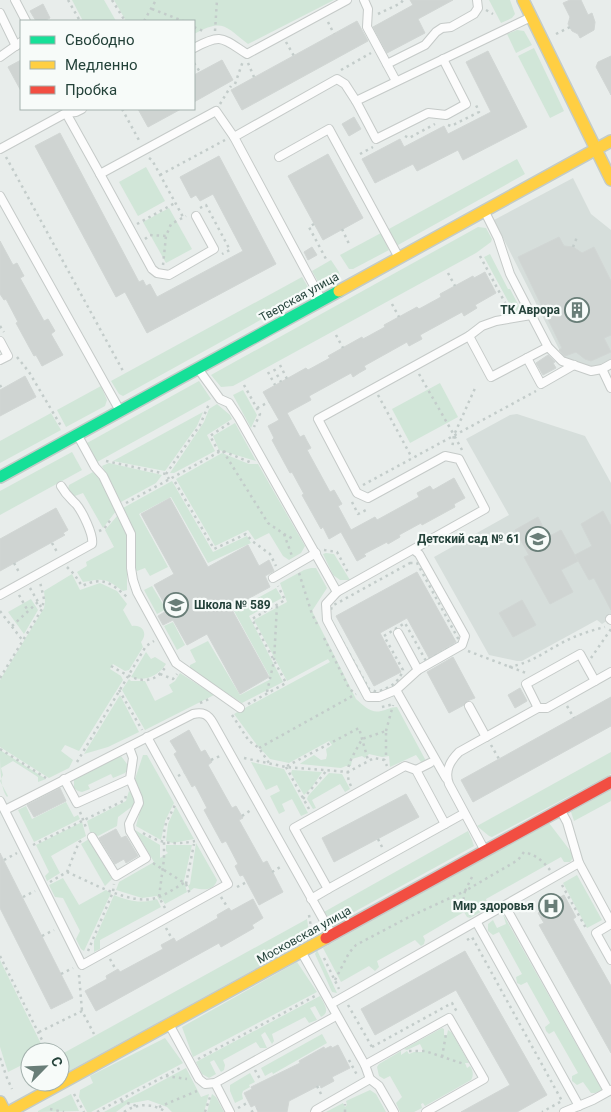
<svg xmlns="http://www.w3.org/2000/svg" width="611" height="1112" viewBox="0 0 611 1112" font-family="Roboto,sans-serif">
  <rect width="100%" height="100%" fill="#e8edeb"/>
  <!-- built -->
  <g fill="#d6dedb">
    <polygon points="573,178 591,214 611,230 611,359 595,367 564,359 494,220"/>
    <polygon points="517,414 585,436 611,483 611,618 602,624 597,620 522,661 517,661 489,655 434,557 509,515 466,439 510,415"/>
  </g>
  <!-- green -->
  <g fill="#d1e6d8">
    <polygon points="72,0 104,0 116,21 83,21"/>
    <path d="M114,0H334L248,44C225,26 223,18 194,34V21H126Z"/>
    <polygon points="489,0 510,0 515,14 512,18 501,23"/>
    <polygon points="517,30 524,31 532,45 516,53 507,34"/>
    <polygon points="534,48 564,111 550,118 518,56"/>
    <polygon points="517,159 525,174 398,245 394,244 387,230"/>
    <polygon points="146,167 165,201 138,216 119,182"/>
    <polygon points="169,208 192,249 166,263 143,222"/>
    <polygon points="478,227 486,228 492,239 491,242 476,253 233,386 221,387 211,375"/>
    <polygon points="381,233 389,250 353,269 349,269 340,255"/>
    <polygon points="490,254 508,289 510,289 521,310 514,312 484,257"/>
    <polygon points="331,260 339,272 340,276 321,287 312,271"/>
    <polygon points="302,277 311,292 123,396 119,394 111,381"/>
    <polygon points="199,381 211,399 97,462 87,443"/>
    <polygon points="440,383 458,417 410,443 392,409"/>
    <polygon points="101,386 107,400 105,406 66,427 57,410"/>
    <polygon points="243,390 257,415 251,428 233,395"/>
    <polygon points="217,404 230,415 232,419 207,435 215,451 174,473 170,473 204,422 209,409"/>
    <polygon points="203,412 197,426 165,471 113,461"/>
    <polygon points="51,413 61,430 0,463 0,441"/>
    <polygon points="235,423 256,461 219,450 213,436"/>
    <polygon points="72,452 82,470 0,515 0,491"/>
    <polygon points="222,453 249,464 258,464 305,546 301,553 289,560 283,556 269,533 255,540 248,530 215,546 176,479"/>
    <polygon points="109,463 162,475 156,483 121,502 102,466"/>
    <polygon points="93,472 100,479 116,511 103,528 83,493 75,496 72,496 68,489 69,485"/>
    <polygon points="172,481 213,552 247,536 251,543 208,563 171,497 139,514 168,567 150,576 145,568 137,571 135,569 135,533 123,508"/>
    <path d="M118,515L127,537V590L123,591C105,578 105,578 83,582L77,572L87,566L86,562L114,547L105,530Z"/>
    <polygon points="326,553 334,554 350,580 340,580 333,575 323,554"/>
    <path d="M311,568H316L327,588L312,611L356,699C363,705 371,714 381,711C387,710 390,707 397,707L426,761L421,762L416,755L390,767L389,756L382,757L369,754L365,758L362,756L352,759L351,766H346L341,768L300,764L301,763L314,755L321,760L326,759L327,755L326,749L332,745L329,741L289,763L270,759L257,745L234,714L330,662L328,659L287,681L254,620L287,602L280,583L304,570Z"/>
    <path d="M72,574L80,590L100,583L117,591L127,604L123,610L132,626C143,624 148,634 141,642L143,647L129,670L125,671L113,664L110,669L121,676L123,680L79,751L65,745L61,751L73,760L69,768L49,778L0,747V680L44,608L45,602L44,591Z"/>
    <polygon points="152,586 166,609 157,614 144,590"/>
    <polygon points="276,588 282,598 249,616 283,682 242,703 190,669 190,665 196,662 190,650 208,641 240,695 271,679 234,611"/>
    <polygon points="31,599 38,610 24,634 8,612"/>
    <polygon points="173,622 185,645 177,650 164,626"/>
    <path d="M146,652L151,659L155,657L166,664C158,676 145,682 131,677Z"/>
    <polygon points="180,673 214,695 145,730 122,690 129,679 131,681 145,681 155,701 173,692 169,685 175,681"/>
    <polygon points="120,695 139,732 108,747 84,754"/>
    <path d="M0,750L46,779L38,782V777L13,761L1,768L3,775L0,781L8,796L7,797C0,789 0,763 0,750Z"/>
    <polygon points="611,752 611,774 492,837 489,836 477,826"/>
    <polygon points="143,755 147,755 174,803 165,821 161,840 136,826 143,800 135,779"/>
    <polygon points="121,756 127,764 128,769 125,773 113,778 111,774 88,785 90,789 82,792 78,791 74,788 74,780 77,775 115,757"/>
    <polygon points="251,762 284,769 308,813 301,816 292,799 282,804 285,811 279,814 270,796 280,791 277,785 266,790"/>
    <polygon points="292,770 322,772 312,787 304,795 291,773"/>
    <polygon points="329,773 342,774 350,789 345,792 340,784 312,800 316,808 313,809 307,799 308,796"/>
    <polygon points="611,790 611,801 574,821 571,812"/>
    <polygon points="129,791 134,796 134,805 118,817 117,826 98,836 90,832 87,821 126,801"/>
    <polygon points="66,802 74,817 78,815 80,819 34,842 18,810 26,806 32,819"/>
    <polygon points="176,806 176,807 194,839 173,843 166,841 168,824"/>
    <polygon points="82,822 86,836 51,856 60,873 47,881 45,876 49,872 36,845"/>
    <polygon points="549,823 572,853 573,858 570,862 564,862 561,857 486,899 488,905 486,909 470,918 467,917 464,912 423,936 425,940 424,944 421,946 415,940 377,961 379,967 375,971 369,966 341,982 323,948"/>
    <polygon points="135,830 160,845 160,858 168,853 166,851 166,845 192,845 184,881 187,892 165,904 162,899 159,900 157,896 142,898 116,890 119,882 154,862"/>
    <polygon points="468,831 472,840 474,846 334,923 324,912"/>
    <polygon points="89,839 112,879 105,886 81,844"/>
    <path d="M196,843L217,880C214,891 204,890 194,888L190,891L188,886L190,884Z"/>
    <polygon points="577,875 602,920 587,928 563,883"/>
    <polygon points="63,878 79,905 106,890 111,893 84,951 81,949 76,939 80,931 63,898 55,897 49,885"/>
    <path d="M114,895C129,901 141,904 157,899L161,907L100,940V949L94,952V941Z"/>
    <polygon points="503,914 602,1090 595,1093 591,1093 583,1082 577,1085 572,1081 572,1076 578,1073 554,1031 549,1034 546,1031 545,1027 550,1023 527,982 521,985 517,983 516,977 522,974 499,932 493,935 488,931 488,924 493,920 497,928 506,924"/>
    <polygon points="307,919 310,939 60,1076 60,1055"/>
    <polygon points="317,950 337,993 332,992 315,954"/>
    <polygon points="0,960 45,1052 30,1052 30,1061 8,1072 0,1047"/>
    <polygon points="297,962 317,992 193,1057 182,1027"/>
    <path d="M320,996C324,1004 331,1012 321,1017L315,1006L310,1008L317,1020L309,1023L305,1017L272,1034L274,1041L272,1044L265,1032L261,1035L267,1048H260L256,1042L223,1060L225,1065L224,1070L221,1072L214,1060L210,1062L216,1074L209,1078L202,1074L196,1062Z"/>
    <path d="M442,1028L444,1029V1035H447L448,1030L452,1033L469,1063H465L467,1068L470,1066C473,1071 474,1075 471,1080L425,1106L423,1103L421,1104L422,1108L414,1112H400L396,1103L402,1097L390,1076L384,1079L379,1076L377,1067L379,1064L401,1051V1055L407,1051L409,1054L414,1052H424L420,1044L407,1050L404,1049Z"/>
    <polygon points="322,1034 327,1043 273,1074 272,1072 265,1076 261,1068"/>
    <polygon points="165,1038 183,1063 91,1112 87,1112 79,1097 80,1090 93,1083 90,1076"/>
    <polygon points="186,1068 201,1097 209,1094 204,1112 172,1112 167,1107 148,1100 127,1104 116,1112 104,1112"/>
    <polygon points="250,1073 255,1082 249,1085 250,1087 243,1091 242,1094 243,1099 235,1103 230,1091 230,1085"/>
    <polygon points="370,1090 376,1094 386,1112 326,1112 343,1103 345,1107 347,1105 346,1101"/>
    <polygon points="71,1094 79,1111 38,1112 38,1111"/>
    <polygon points="212,1094 216,1097 224,1112 207,1112"/>
  </g>
  <!-- building -->
  <g fill="#cfd4d2" stroke="#d1d6d4">
    <polygon points="410,0 453,0 418,19 425,33 387,53 373,27 413,5"/>
    <polygon points="570,0 581,0 588,15 592,13 595,22 594,30 580,38 578,34 572,31 568,24 570,17 563,3"/>
    <polygon points="43,4 50,18 44,21 36,21 30,11"/>
    <polygon points="357,21 368,41 242,110 231,90"/>
    <polygon points="488,51 527,127 463,160 458,150 417,171 413,164 375,183 362,159 400,139 404,147 444,126 448,134 491,112 466,62"/>
    <polygon points="611,56 611,95 596,67 598,62"/>
    <polygon points="21,60 21,91 8,67"/>
    <polygon points="222,60 233,80 194,102 194,75"/>
    <polygon points="138,109 181,109 148,127"/>
    <polygon points="354,117 361,129 349,136 342,124"/>
    <polygon points="60,133 139,282 143,280 146,286 150,284 157,297 243,251 213,194 200,201 196,195 191,198 180,177 219,156 276,264 147,333 125,292 116,297 35,146"/>
    <polygon points="328,154 363,218 323,240 288,176"/>
    <polygon points="559,237 564,246 573,247 582,253 594,247 611,281 611,335 604,338 611,352 591,361 585,359 576,352 565,356 559,350 562,348 518,257"/>
    <polygon points="0,241 13,265 17,263 24,276 20,278 44,321 48,319 55,331 51,334 63,355 42,366 36,355 34,356 16,323 18,322 6,299 4,300 0,294"/>
    <polygon points="312,247 317,255 308,260 304,252"/>
    <polygon points="485,272 496,293 475,305 477,308 464,316 462,312 420,335 422,339 409,346 407,342 364,366 366,369 359,373 353,377 351,373 309,396 311,400 287,413 300,437 304,435 307,441 311,448 307,450 330,492 334,490 342,504 338,506 351,530 375,517 377,520 419,497 417,493 430,486 433,490 454,478 465,498 454,504 455,507 422,525 421,523 399,535 400,537 388,544 387,542 364,554 366,556 357,561 341,532 329,539 323,527 321,529 302,495 304,494 292,472 290,473 272,440 274,438 268,426 279,420 263,392 306,368 308,370 330,358 328,356 362,337 363,339 385,327 384,325 417,307 419,309 441,297 440,294 473,276 474,278"/>
    <polygon points="548,355 555,362 553,363 556,368 543,375 536,363"/>
    <polygon points="25,376 36,397 0,416 0,390"/>
    <polygon points="170,498 208,567 248,545 259,566 269,560 274,571 265,576 270,587 231,608 269,677 240,694 207,634 187,645 173,620 163,625 158,616 168,610 154,585 174,574 141,514"/>
    <polygon points="56,508 68,530 63,533 65,535 0,571 0,539"/>
    <polygon points="603,511 611,526 611,610 594,578 589,580 575,555 592,546 581,524"/>
    <polygon points="538,517 548,537 561,530 578,561 561,570 573,592 550,604 524,557 529,555 515,530"/>
    <polygon points="417,572 456,642 429,658 407,618 380,633 401,672 374,686 336,616"/>
    <polygon points="522,600 536,625 513,637 499,613"/>
    <polygon points="453,657 475,698 467,701 464,705 449,713 427,672"/>
    <polygon points="520,688 527,701 515,708 508,695"/>
    <polygon points="611,697 611,726 473,802 461,780"/>
    <polygon points="189,730 201,752 205,750 212,762 208,765 232,808 236,806 243,818 239,820 263,863 267,861 283,892 259,905 243,875 240,876 235,866 238,864 226,841 222,843 204,810 207,808 195,785 192,787 174,754 177,752 170,741"/>
    <polygon points="60,788 66,801 34,817 27,805"/>
    <polygon points="406,794 419,817 334,862 322,838"/>
    <polygon points="116,829 121,838 126,836 138,856 126,863 124,859 115,864 99,838"/>
    <polygon points="0,853 73,998 51,1009 0,908"/>
    <polygon points="564,895 576,917 573,919 611,986 611,1053 539,925 544,923 538,913 545,909 544,906"/>
    <polygon points="253,899 263,918 252,925 254,928 221,947 219,943 96,1011 85,991 107,979 106,976 118,969 120,972 163,949 161,945 174,938 176,942 218,918 217,915 229,908 231,911"/>
    <polygon points="465,951 547,1095 517,1112 461,1112 510,1085 456,990 375,1035 361,1009"/>
    <polygon points="338,1045 350,1068 332,1077 334,1081 321,1088 320,1085 289,1101 287,1112 258,1112 255,1105 251,1107 244,1093 252,1089 251,1087 300,1063 299,1061 324,1047 325,1049 331,1046 332,1048"/>
  </g>
  <g fill="none" stroke-linecap="round" stroke-linejoin="round">
    <defs>
      <g id="lane">
        <polyline points="15,0 26,21"/>
        <polyline points="364,0 368,9 367,27 396,81"/>
        <polyline points="0,13 16,46"/>
        <path d="M194,48C222,33 222,38 247,54L347,0"/>
        <polyline points="0,57 21,42"/>
        <polyline points="387,64 425,45 436,32 442,28 451,27 474,14 478,8 477,0"/>
        <polyline points="356,101 376,139 428,113 446,115 466,104 443,59"/>
        <polyline points="66,113 100,174 216,111 234,137"/>
        <polyline points="0,149 66,113 76,112 82,109"/>
        <polyline points="279,157 329,129 398,256"/>
        <polyline points="100,174 152,269 157,273 169,275 214,249 196,216"/>
        <polyline points="0,196 119,409"/>
        <polyline points="485,212 498,238 510,274 548,347 562,361 591,371 602,369 611,364"/>
        <polyline points="321,299 234,137 337,79 345,84 356,101 529,18"/>
        <polyline points="469,336 482,326 496,321 531,315"/>
        <polyline points="0,341 8,356 0,360"/>
        <polyline points="527,358 541,384 574,365"/>
        <polyline points="602,369 611,388"/>
        <polyline points="199,370 220,399 229,403 239,418 337,592 485,509 459,459 445,456 368,498 357,493 318,419 469,336 491,377 548,347"/>
        <polyline points="78,436 95,467 103,476 131,534 131,568 133,580 137,592 176,663 240,708"/>
        <polyline points="273,578 316,553"/>
        <polyline points="337,592 326,604 327,620 368,697 379,697 396,690 446,778"/>
        <path d="M0,595L92,544C94,535 82,511 76,504C69,497 66,495 61,486"/>
        <polyline points="610,619 611,620"/>
        <polyline points="398,633 418,670"/>
        <polyline points="396,690 418,670 462,645 465,636 419,554 414,550"/>
        <polyline points="469,706 486,737"/>
        <polyline points="538,708 526,684 580,654 595,681"/>
        <polyline points="416,770 430,763"/>
        <polyline points="64,779 77,803 130,779 133,758 129,747"/>
        <polyline points="0,801 82,965 228,884 147,737"/>
        <path d="M5,810L193,714C203,712 208,714 213,723L331,933"/>
        <polyline points="561,811 567,822 579,863 611,922"/>
        <polyline points="92,837 116,876 146,858 130,831 129,824 139,803 138,798 130,779"/>
        <path d="M484,849L449,784C444,771 450,761 459,752L538,708H547L611,672"/>
        <polyline points="328,889 445,824"/>
        <polyline points="311,899 328,889 294,828 405,766 416,770 445,824 463,814"/>
        <polyline points="505,906 608,1091"/>
        <polyline points="477,923 579,1106"/>
        <polyline points="611,924 596,933 611,960"/>
        <polyline points="302,953 365,1065 370,1079 379,1086 394,1112"/>
        <polyline points="331,1004 579,863"/>
        <polyline points="170,1026 199,1079 205,1084 215,1083 336,1016"/>
        <polyline points="365,1065 449,1018 484,1079 426,1112"/>
        <polyline points="215,1083 230,1112"/>
        <polyline points="315,1112 316,1110 370,1079"/>
        <polyline points="564,1112 593,1100 611,1090"/>
      </g>
      <polyline id="fast" points="0,477 339,291"/>
      <g id="slow">
        <polyline points="523,0 611,180"/>
        <polyline points="339,291 611,141"/>
        <polyline points="0,1102 5,1112"/>
        <polyline points="9,1112 326,938"/>
      </g>
      <polyline id="jam" points="326,938 611,782"/>
    </defs>
    <!-- lane casing -->
    <use href="#lane" stroke="#c5cac8" stroke-width="10"/>
    <!-- fast casing -->
    <use href="#fast" stroke="#c3cbc8" stroke-width="14"/>
    <!-- slow casing -->
    <use href="#slow" stroke="#c3cbc8" stroke-width="14"/>
    <!-- jam casing -->
    <use href="#jam" stroke="#c3cbc8" stroke-width="14"/>
    <!-- path -->
    <g stroke="#c3ccca" stroke-width="2.5" stroke-dasharray="2.5 4" stroke-linecap="butt">
      <polyline points="68,0 80,21"/>
      <polyline points="112,0 125,21"/>
      <polyline points="152,9 183,21"/>
      <polyline points="486,10 493,14"/>
      <polyline points="378,14 401,3 403,0"/>
      <polyline points="144,21 156,0"/>
      <polyline points="328,22 334,34"/>
      <polyline points="194,27 205,32"/>
      <polyline points="215,31 217,0"/>
      <polyline points="556,34 570,27"/>
      <polyline points="286,42 294,56"/>
      <polyline points="194,63 200,72"/>
      <polyline points="248,63 254,77"/>
      <polyline points="341,70 371,53"/>
      <polyline points="235,84 243,61"/>
      <polyline points="220,104 231,86"/>
      <polyline points="122,109 140,142"/>
      <polyline points="448,125 451,126 479,112 476,105"/>
      <polyline points="405,136 409,138 435,124"/>
      <polyline points="360,154 373,147"/>
      <polyline points="6,157 123,371"/>
      <polyline points="149,158 152,160 183,217"/>
      <polyline points="160,175 225,140"/>
      <polyline points="200,208 206,205 230,250 222,254"/>
      <polyline points="137,224 175,203"/>
      <polyline points="314,224 309,227 326,259"/>
      <polyline points="342,229 350,246"/>
      <polyline points="145,239 150,235 166,236 171,224 186,216"/>
      <polyline points="573,247 577,237"/>
      <polyline points="480,256 509,310"/>
      <polyline points="163,265 166,236"/>
      <polyline points="448,273 455,286"/>
      <polyline points="392,304 399,317"/>
      <polyline points="0,326 4,332"/>
      <polyline points="336,335 343,348"/>
      <polyline points="17,357 29,372 61,426"/>
      <polyline points="280,365 287,379"/>
      <polyline points="274,369 281,382"/>
      <polyline points="268,372 275,385"/>
      <polyline points="419,374 454,435 452,449"/>
      <polyline points="0,385 2,389"/>
      <polyline points="244,385 260,414 254,427"/>
      <polyline points="378,395 412,458"/>
      <polyline points="257,408 269,402"/>
      <polyline points="462,450 454,435 476,386"/>
      <polyline points="223,451 268,523 284,534 295,540"/>
      <polyline points="219,452 210,436 231,422"/>
      <polyline points="106,461 166,474 169,479"/>
      <polyline points="166,474 200,425 209,404"/>
      <polyline points="175,482 214,549 246,534 252,541 270,554 276,566"/>
      <polyline points="363,485 536,391"/>
      <polyline points="352,502 358,514 368,509"/>
      <polyline points="126,503 219,452 223,451 252,463"/>
      <polyline points="99,531 104,529 112,518"/>
      <polyline points="284,534 292,556"/>
      <polyline points="52,543 57,552"/>
      <polyline points="324,550 337,552 349,574"/>
      <polyline points="14,563 20,574"/>
      <path d="M410,563H417L460,642L426,661L405,623L384,636L403,670C398,684 390,687 377,692L369,689L329,617L332,606Z"/>
      <path d="M67,567L74,574L82,586C103,576 111,583 127,597L128,596"/>
      <polyline points="299,573 312,614 317,624"/>
      <polyline points="30,588 41,607"/>
      <polyline points="19,595 28,611"/>
      <polyline points="0,611 23,641"/>
      <polyline points="12,626 38,602"/>
      <polyline points="324,638 349,688 353,692"/>
      <polyline points="468,651 526,673"/>
      <polyline points="591,658 611,629"/>
      <path d="M111,666C130,677 151,691 166,666"/>
      <path d="M509,667C533,662 539,655 560,644C574,636 589,631 605,627"/>
      <polyline points="160,674 173,679 177,674"/>
      <polyline points="0,678 42,609 44,599 40,582"/>
      <polyline points="119,690 142,730"/>
      <polyline points="267,692 274,661 277,605"/>
      <polyline points="200,703 209,699 211,699"/>
      <polyline points="248,704 286,683 252,619 285,600 278,586"/>
      <polyline points="567,706 574,718"/>
      <polyline points="382,707 394,704"/>
      <polyline points="232,715 249,741 259,748 269,763"/>
      <polyline points="386,731 393,705"/>
      <polyline points="491,745 499,759"/>
      <polyline points="259,748 356,694"/>
      <polyline points="0,749 46,778"/>
      <polyline points="244,758 286,767 348,772 374,758 384,760 387,766"/>
      <polyline points="211,760 222,755"/>
      <polyline points="77,762 146,646 154,641"/>
      <polyline points="287,766 359,728 368,760"/>
      <polyline points="286,767 309,809"/>
      <polyline points="178,776 184,773"/>
      <path d="M351,786C342,768 354,755 362,739L386,731V756L384,760"/>
      <polyline points="303,799 327,770"/>
      <polyline points="80,812 87,830"/>
      <polyline points="242,816 251,810"/>
      <path d="M143,833C161,844 175,845 195,841"/>
      <polyline points="378,839 383,849"/>
      <polyline points="33,845 125,800 126,795"/>
      <polyline points="4,860 17,853"/>
      <polyline points="153,863 186,884 190,894"/>
      <path d="M67,872C91,882 131,906 156,898C166,895 175,888 184,883"/>
      <polyline points="272,872 282,866"/>
      <path d="M472,877L465,891L518,860L524,852C536,855 543,861 550,870"/>
      <polyline points="50,882 67,872 79,842 83,840"/>
      <polyline points="186,884 194,844"/>
      <polyline points="562,885 587,930"/>
      <polyline points="237,887 247,882"/>
      <polyline points="23,897 35,891"/>
      <polyline points="221,897 228,908"/>
      <polyline points="165,908 159,897 164,859 164,832 166,823 175,805"/>
      <polyline points="309,915 311,927"/>
      <polyline points="166,928 172,939"/>
      <polyline points="42,936 54,930"/>
      <polyline points="467,940 472,937 562,1101 542,1112"/>
      <polyline points="88,951 113,892 114,884"/>
      <polyline points="0,956 48,1052"/>
      <polyline points="324,958 339,989"/>
      <polyline points="110,959 116,970"/>
      <polyline points="61,974 73,968"/>
      <polyline points="79,975 82,1011"/>
      <polyline points="335,980 349,953 356,945 409,917 465,891 463,902 471,915"/>
      <polyline points="348,1005 372,1047"/>
      <polyline points="39,1032 82,1011 94,1034"/>
      <polyline points="372,1047 452,1003 457,1012"/>
      <polyline points="409,1051 425,1051 464,1064"/>
      <polyline points="442,1057 446,1034"/>
      <polyline points="0,1058 7,1078 12,1089"/>
      <polyline points="198,1059 315,996"/>
      <polyline points="349,1060 357,1075"/>
      <polyline points="255,1070 261,1081"/>
      <polyline points="166,1076 187,1079"/>
      <polyline points="317,1086 322,1096"/>
      <polyline points="74,1094 84,1112"/>
      <polyline points="121,1101 137,1106"/>
      <polyline points="159,1107 197,1091"/>
      <polyline points="238,1108 249,1102"/>
      <polyline points="50,1109 64,1112"/>
      <polyline points="97,1112 182,1067"/>
      <path d="M124,1112C137,1103 153,1103 166,1112"/>
      <polyline points="205,1112 211,1094"/>
      <polyline points="251,1112 257,1109"/>
      <polyline points="345,1112 345,1104"/>
    </g>
    <!-- lane -->
    <use href="#lane" stroke="#fcfcfc" stroke-width="8"/>
    <!-- fast -->
    <use href="#fast" stroke="#16e098" stroke-width="11"/>
    <!-- slow -->
    <use href="#slow" stroke="#ffcf43" stroke-width="11"/>
    <!-- jam -->
    <use href="#jam" stroke="#f24e42" stroke-width="11"/>
  </g>
  <!-- icons -->
  <defs>
    <symbol id="building-ring" viewBox="-11 -11 22 22"><circle r="9.5" fill="#f7fbf9" stroke="#697e78" stroke-width="1.5"/><path d="M-4-6H4V6H1V3H-1V6H-4ZM-2.5-4.3h1.7v1.8h-1.7ZM.8-4.3h1.7v1.8H.8ZM-2.5-1h1.7V.8h-1.7ZM.8-1h1.7V.8H.8Z" fill="#697e78"/></symbol>
    <symbol id="school-ring" viewBox="-11 -11 22 22"><circle r="9.5" fill="#f7fbf9" stroke="#697e78" stroke-width="1.5"/><path d="M0-5L7-2L0 1L-7-2ZM-4 1L0 2.5L4 1V4Q0 6-4 4Z" fill="#697e78"/></symbol>
    <symbol id="hospital-ring" viewBox="-11 -11 22 22"><circle r="9.5" fill="#f7fbf9" stroke="#697e78" stroke-width="1.5"/><path d="M-5-5h3v3.5h4V-5h3V5h-3V1.5h-4V5h-3Z" fill="#697e78"/></symbol>
  </defs>
  <g fill-rule="evenodd">
    <use href="#building-ring" x="563" y="296" width="28" height="28"/>
    <use href="#school-ring" x="524" y="525" width="28" height="28"/>
    <use href="#school-ring" x="162" y="591" width="28" height="28"/>
    <use href="#hospital-ring" x="537" y="892" width="28" height="28"/>
  </g>
  <g text-anchor="middle" dominant-baseline="central" stroke-width="4.5" stroke-linejoin="round" paint-order="stroke">
    <!-- street labels -->
    <g font-size="12" fill="#24423a" stroke="#f7fbf9">
      <text transform="translate(299 297) rotate(-29)">Тверская улица</text>
      <text transform="translate(304 935) rotate(-29)">Московская улица</text>
    </g>
    <!-- poi labels -->
    <g font-size="12" font-weight="bold" fill="#24423a" stroke="#f7fbf9" text-anchor="end">
      <text x="560" y="310">ТК Аврора</text>
      <text x="520" y="539">Детский сад № 61</text>
      <text x="194" y="605" text-anchor="start">Школа № 589</text>
      <text x="534" y="906">Мир здоровья</text>
    </g>
  </g>
  <!-- legend -->
  <rect x="20" y="20" width="175" height="90" fill="#f7fbf9" stroke="#a3b1ad"/>
  <rect x="30" y="36" width="25" height="8" fill="#16e098" stroke="#a3b1ad"/>
  <text x="65" y="45" font-size="15" fill="#24423a">Свободно</text>
  <rect x="30" y="61" width="25" height="8" fill="#ffcf43" stroke="#a3b1ad"/>
  <text x="65" y="70" font-size="15" fill="#24423a">Медленно</text>
  <rect x="30" y="86" width="25" height="8" fill="#f24e42" stroke="#a3b1ad"/>
  <text x="65" y="95" font-size="15" fill="#24423a">Пробка</text>
  <!-- north arrow -->
  <g transform="translate(45 1067) rotate(66)"><circle r="24" fill="#f7fbf9" stroke="#a3b1ad"/>
  <path d="M0-4L9 19L0 12L-9 19Z" fill="#697e78"/>
  <text y="-8" font-size="14" font-weight="bold" text-anchor="middle" fill="#24423a">С</text>
  </g>
</svg>
